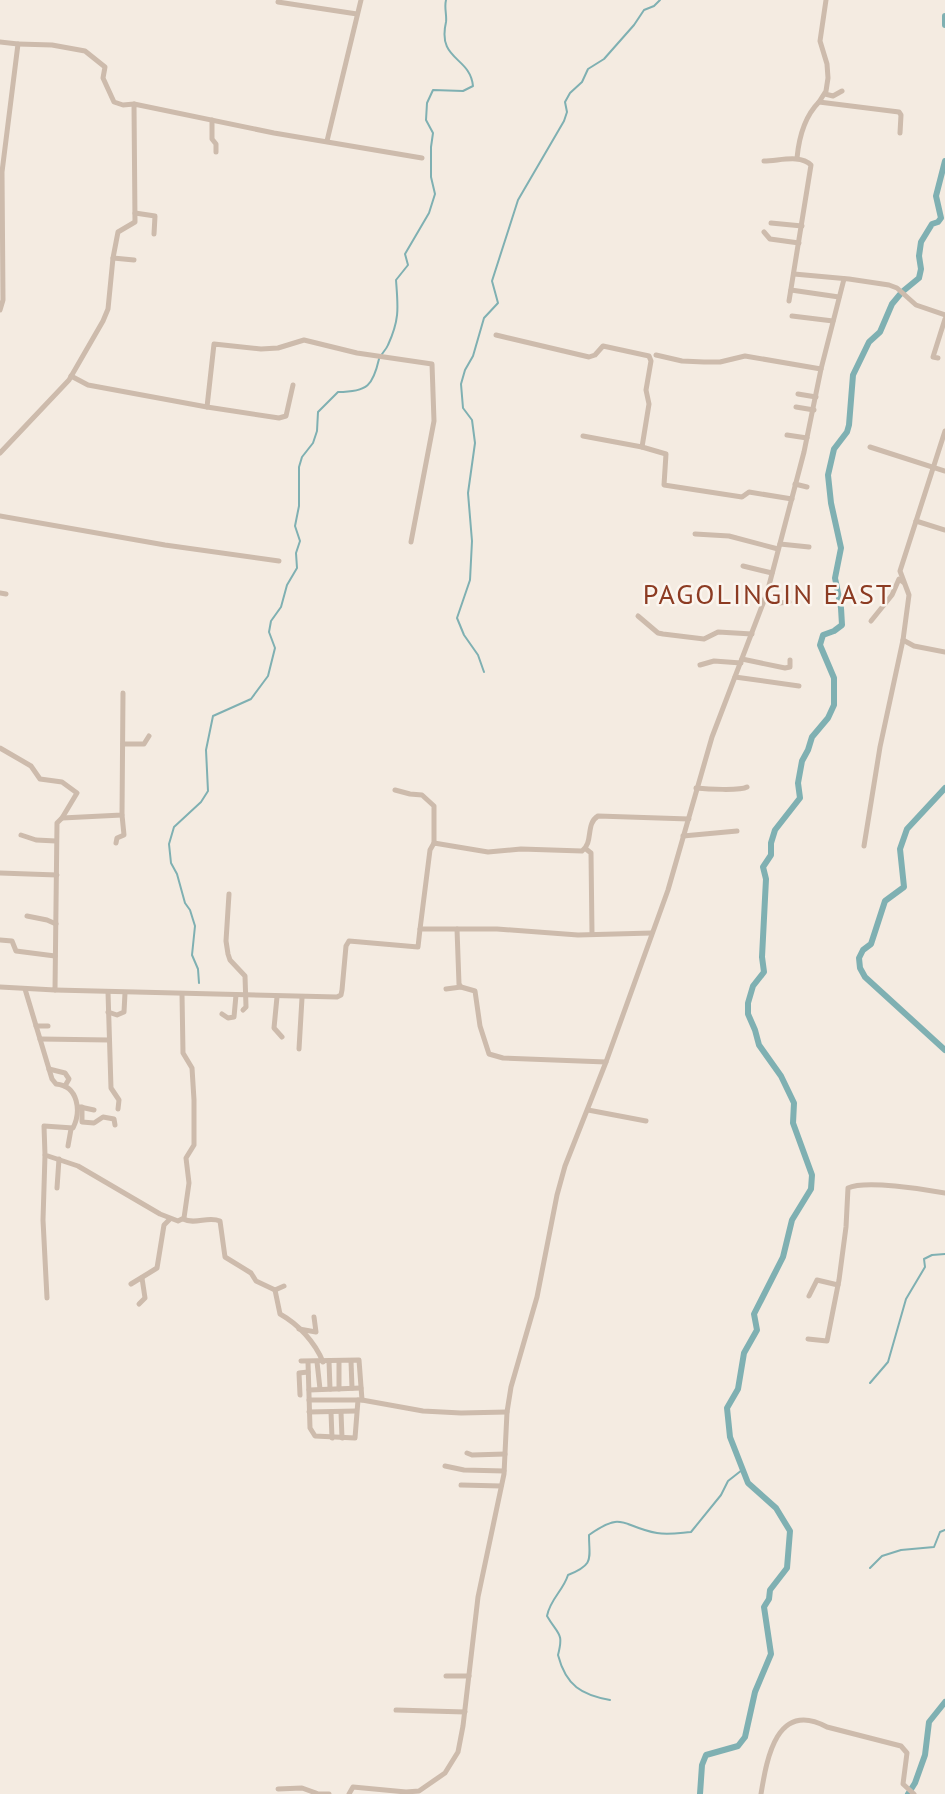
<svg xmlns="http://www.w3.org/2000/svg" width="945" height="1794" viewBox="0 0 945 1794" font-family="'PT Sans',sans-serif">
  <rect width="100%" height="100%" fill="#f4ebe1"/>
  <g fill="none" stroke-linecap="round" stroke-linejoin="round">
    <!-- stream -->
    <g stroke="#7fb0b2" stroke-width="2">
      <polyline points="484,672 478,655 464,635 457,618 470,580 472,541 468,493 475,443 472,420 463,408 461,384 465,370 473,356 484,318 498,303 492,281 518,200 564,121 567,112 565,102 570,93 582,82 588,69 604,59 634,25 644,10 654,6 660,0"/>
      <path d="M199,983L198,969L192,955L195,926L190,910L185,903L177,874L171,863L169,844L174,827L201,802L208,791L206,750L213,716L251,699L268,676L275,648L269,632L271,621L281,607L287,585L297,568L296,553L300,541L295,526L299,506V467L302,457L313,443L317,431L318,412L338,392C368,392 373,385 379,359C381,354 386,350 388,345C400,319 398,307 396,280L408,265L405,254L429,213L435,194L431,177V147L433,133L426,120L427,103L433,90L463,91L473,86C470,56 437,61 446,22C447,15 444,8 446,0"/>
      <polyline points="870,1383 888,1362 906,1299 925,1267 924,1259 932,1255 945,1254"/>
      <polyline points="870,1568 882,1556 901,1550 934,1547 940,1532 945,1530"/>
      <path d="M610,1700C582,1695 566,1686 558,1655C564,1632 558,1635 547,1616C550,1599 563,1591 568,1575C595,1564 589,1559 589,1535C624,1510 622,1527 657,1533C668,1535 679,1533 691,1532L721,1495L728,1481L742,1470"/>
    </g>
    <!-- river -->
    <g stroke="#7fb0b2" stroke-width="6">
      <polyline points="945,16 945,25"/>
      <polyline points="945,788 907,829 900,849 904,887 885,901 871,944 863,950 859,958 860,968 865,977 945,1050"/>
      <polyline points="700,1794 702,1765 706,1755 738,1746 745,1737 755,1692 771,1654 764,1607 769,1599 770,1590 787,1568 790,1531 776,1508 748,1483 730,1437 727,1408 738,1389 744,1353 757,1330 754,1314 783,1257 792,1220 811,1189 812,1175 793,1123 794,1103 781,1076 759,1045 755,1030 748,1014 748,1003 753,986 764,972 762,957 766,879 763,867 771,855 771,843 775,830 800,798 798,783 802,761 808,750 812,737 828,718 834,705 834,678 820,645 823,635 834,631 842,625 841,608 835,578 841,548 831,503 828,475 834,449 847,432 849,425 853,375 869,342 880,332 892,304 902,292 919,278 921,269 919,256 921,242 932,224 938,222 941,218 936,196 945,161"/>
      <polyline points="908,1794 915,1783 925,1755 929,1722 945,1702"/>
    </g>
    <!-- minor -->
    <g stroke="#cdbbac" stroke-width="5">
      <polyline points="278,2 357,14"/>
      <polyline points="0,42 18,44 2,172 3,300 0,310"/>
      <polyline points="18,44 52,45 85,51 105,67 103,78 114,102 123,105 134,104"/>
      <polyline points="825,94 833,96 842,91"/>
      <polyline points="819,102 826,91 828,78 827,64 820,41 826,0"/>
      <polyline points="212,120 212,139 216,144 216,152"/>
      <polyline points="327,141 361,0"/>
      <path d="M797,158C799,137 804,117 819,102L899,112L901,115L900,133"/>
      <path d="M764,161C779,161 800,154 811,165L789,301"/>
      <polyline points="135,213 155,216 154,234"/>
      <polyline points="771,223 802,226"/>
      <polyline points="764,232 770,239 799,243"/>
      <polyline points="113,258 134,260"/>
      <polyline points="794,274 849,279 889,285 897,288 916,305 945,315"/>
      <polyline points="791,290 839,297"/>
      <polyline points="792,316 833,321"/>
      <polyline points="496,335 589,357 595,355 603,346 649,356 651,361 646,390 649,404 642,447 666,454 664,485 742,497 749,492 792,499"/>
      <polyline points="656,355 682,361 704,362 720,362 745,356 821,369"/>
      <polyline points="938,358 933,357 945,319"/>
      <polyline points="71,376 88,385 207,407 214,344 261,349 278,348 304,340 357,353 432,364 434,421 411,542"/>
      <polyline points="798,394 816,397"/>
      <polyline points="207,407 279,418 286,416 293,385"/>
      <polyline points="796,407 814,410"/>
      <polyline points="787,435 807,438"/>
      <polyline points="583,436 642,447"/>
      <polyline points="870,447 945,471"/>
      <polyline points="0,453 69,380 103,321 108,309 113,258 118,232 135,222 134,104 274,133 422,158"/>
      <polyline points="795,484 807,487"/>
      <polyline points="0,516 165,545 279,561"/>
      <polyline points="916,521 945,530"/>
      <polyline points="695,534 729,536 778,549"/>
      <polyline points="780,544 809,547"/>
      <polyline points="743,566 772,573"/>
      <polyline points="0,593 6,594"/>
      <polyline points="764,600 779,603 789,602"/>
      <polyline points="638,616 658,633 663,634 704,639 718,632 752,634"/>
      <polyline points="871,621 892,595 899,579 903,582"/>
      <polyline points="903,640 914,646 945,652"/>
      <polyline points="742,659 785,668 790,667 790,660"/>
      <polyline points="700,665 714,661 741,663"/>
      <polyline points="735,677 799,686"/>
      <polyline points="123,744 144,744 149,736"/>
      <polyline points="0,748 31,766 40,779 62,782 77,793 62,818"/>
      <path d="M696,788C706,789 740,791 747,787"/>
      <polyline points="395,790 410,794 422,795 434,806 434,843"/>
      <polyline points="21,835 36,840 56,841"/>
      <polyline points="683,836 737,831"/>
      <polyline points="116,843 117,838 124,835 122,815"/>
      <polyline points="864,846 880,747 903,640 909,595 900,571 945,431"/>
      <polyline points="586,849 591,853 592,934"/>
      <polyline points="0,873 57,875"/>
      <polyline points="229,894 226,941 228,954 230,960 245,976 246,1007 243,1010"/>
      <polyline points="27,916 47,920 56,924"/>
      <path d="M420,929L430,850L434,843L488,852L521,849L582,851C594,842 585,824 598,816L689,819"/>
      <polyline points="457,929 459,984 461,987 475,991 480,1026 489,1054 503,1058 606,1062"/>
      <polyline points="0,940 12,941 16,951 55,956"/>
      <polyline points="0,987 55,990 57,823 62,818 122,815 123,693"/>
      <path d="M25,989L52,1079L56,1084C79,1086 81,1112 73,1128L44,1126L45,1155L78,1166L160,1214L178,1221L184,1218L189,1183L186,1158L194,1145V1100L192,1068L183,1053L182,994"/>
      <polyline points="446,989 461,987"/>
      <polyline points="55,990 337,997 341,995 342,990 346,946 349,941 418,947 420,929 497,929 578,935 652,933"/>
      <polyline points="108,992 111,1088 119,1100 118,1109"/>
      <polyline points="277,997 274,1028 282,1037"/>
      <polyline points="108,1012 117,1015 124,1012 125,993"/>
      <polyline points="222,1014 228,1018 234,1017 236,995"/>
      <polyline points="36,1026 48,1026"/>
      <polyline points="40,1039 109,1040"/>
      <polyline points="299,1049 302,998"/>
      <polyline points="49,1069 65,1073 69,1079 65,1086"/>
      <polyline points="80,1107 94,1110"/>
      <polyline points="82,1107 82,1122 94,1123 103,1117 114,1119 115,1125"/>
      <polyline points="588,1110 646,1121"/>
      <polyline points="68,1146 71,1129"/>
      <polyline points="45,1155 43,1220 47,1298"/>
      <polyline points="57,1188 59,1159"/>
      <path d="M183,1219C195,1225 208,1216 220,1221L225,1257L251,1273L256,1281L275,1290"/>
      <polyline points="131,1284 157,1268 164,1225 170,1219"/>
      <path d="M284,1286L275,1290L280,1314C298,1324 315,1342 323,1362"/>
      <polyline points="809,1296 817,1280 838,1285"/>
      <polyline points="139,1304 145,1298 142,1278"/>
      <polyline points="299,1329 316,1332 314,1317"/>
      <path d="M808,1339L827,1341L839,1280L846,1227L848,1188C865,1180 924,1189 945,1193"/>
      <polyline points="301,1361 359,1360 362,1400"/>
      <polyline points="329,1361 330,1389"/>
      <polyline points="339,1361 339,1389"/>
      <polyline points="351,1361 352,1388"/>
      <polyline points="308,1362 310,1428 315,1436 355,1438 358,1400"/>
      <polyline points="317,1362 320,1389"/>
      <polyline points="309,1390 361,1388"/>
      <polyline points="300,1395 299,1373 308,1372"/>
      <polyline points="309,1400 362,1400 423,1411 461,1413 507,1412"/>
      <polyline points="309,1412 356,1411"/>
      <polyline points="331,1412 332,1438"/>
      <polyline points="341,1412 342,1438"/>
      <polyline points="467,1453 472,1455 505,1454"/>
      <polyline points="445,1466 464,1470 504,1471"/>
      <polyline points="461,1485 501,1486"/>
      <polyline points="446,1676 469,1676"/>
      <polyline points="396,1710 465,1712"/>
      <polyline points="278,1789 302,1788 316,1793"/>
      <polyline points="316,1794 329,1794"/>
      <polyline points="349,1794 353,1787 406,1792 419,1791 445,1773 458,1752 463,1726 478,1597 504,1474 507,1412 511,1387 537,1297 557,1195 565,1166 606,1062 668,890 712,737 767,593 804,452 821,369 844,279"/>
      <path d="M761,1794C767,1757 777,1700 827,1727L901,1746L907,1753L903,1784L914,1794"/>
    </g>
  </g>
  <g text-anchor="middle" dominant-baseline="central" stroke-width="5" stroke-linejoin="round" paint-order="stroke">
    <!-- quarter labels -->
    <g font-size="28" letter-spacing="2" fill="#8c3b22" stroke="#fbf5ee">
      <text x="768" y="593">PAGOLINGIN EAST</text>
    </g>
  </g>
</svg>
